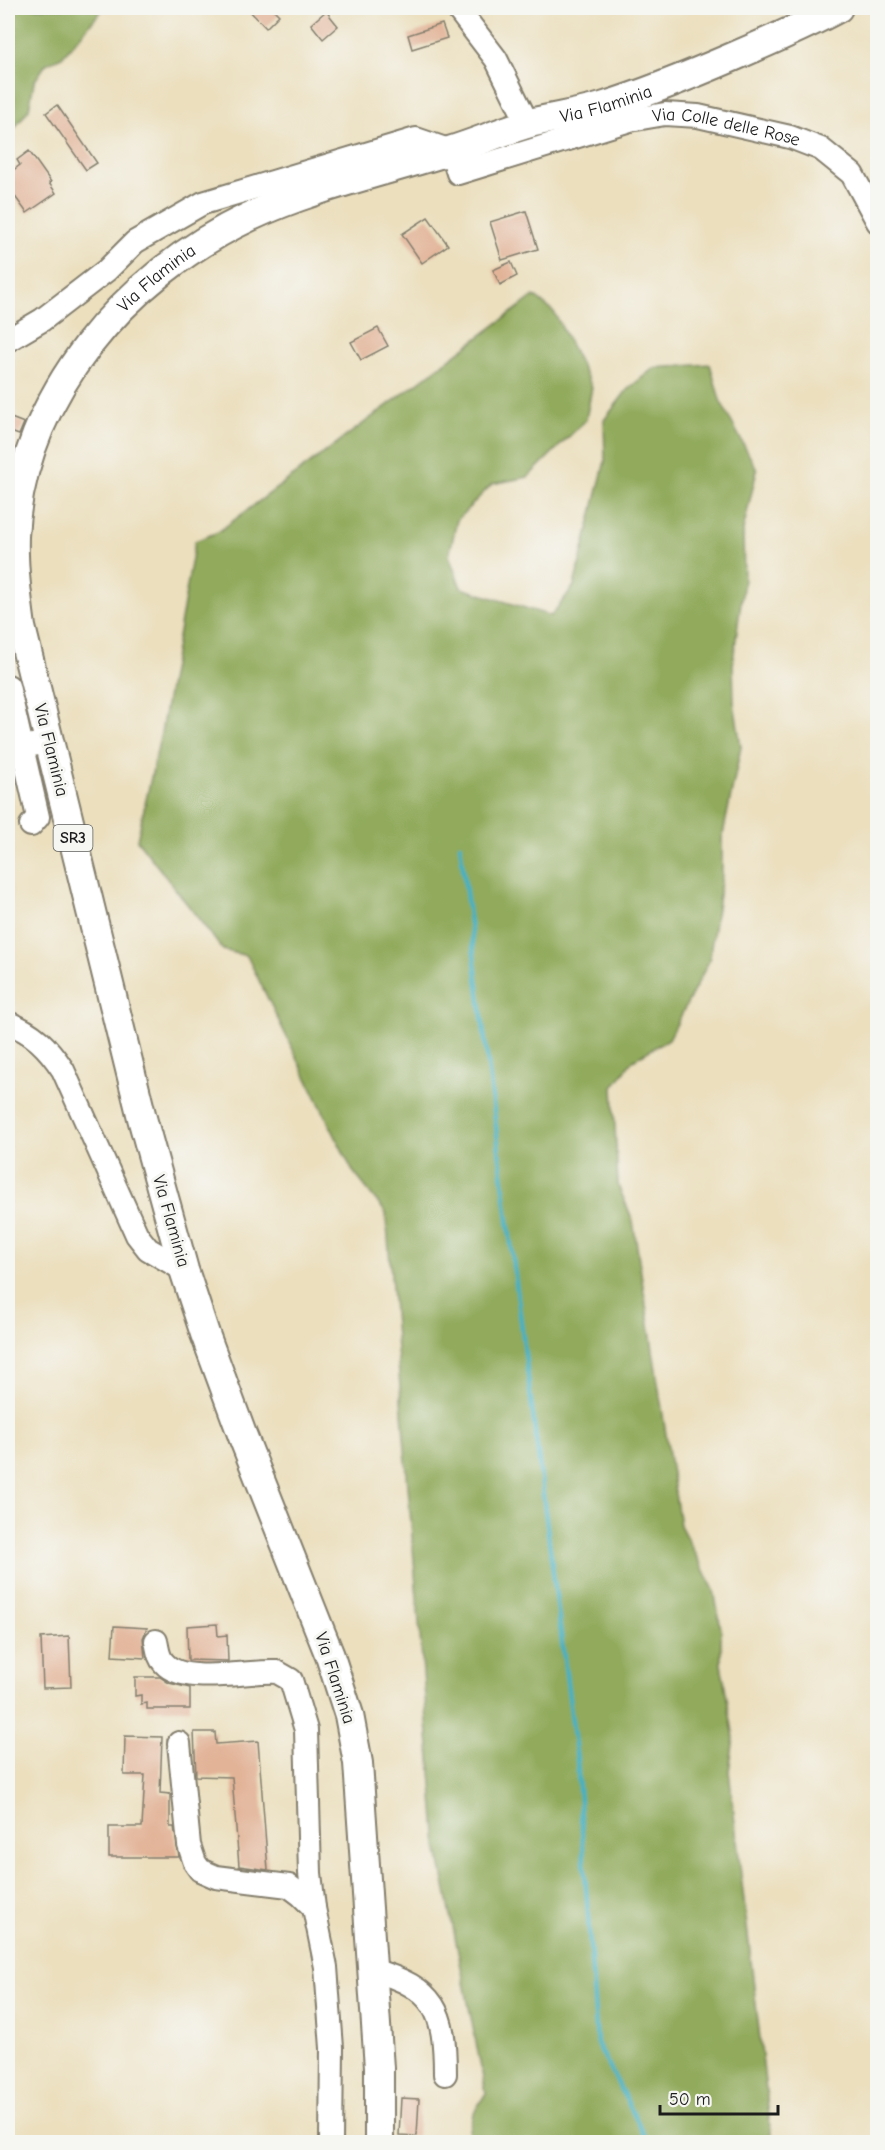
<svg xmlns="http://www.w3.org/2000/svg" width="885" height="2150" viewBox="0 0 885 2150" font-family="'Comic Neue',sans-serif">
  <rect width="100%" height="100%" fill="#f6f6f2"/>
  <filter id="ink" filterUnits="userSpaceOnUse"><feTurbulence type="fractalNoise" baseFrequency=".0167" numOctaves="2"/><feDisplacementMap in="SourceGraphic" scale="12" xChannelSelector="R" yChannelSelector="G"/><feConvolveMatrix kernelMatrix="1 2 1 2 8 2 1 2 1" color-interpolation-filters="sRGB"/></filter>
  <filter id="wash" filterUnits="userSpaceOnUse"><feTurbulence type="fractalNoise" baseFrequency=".008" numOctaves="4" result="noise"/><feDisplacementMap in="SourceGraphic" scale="24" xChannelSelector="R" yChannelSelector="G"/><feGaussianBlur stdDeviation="1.35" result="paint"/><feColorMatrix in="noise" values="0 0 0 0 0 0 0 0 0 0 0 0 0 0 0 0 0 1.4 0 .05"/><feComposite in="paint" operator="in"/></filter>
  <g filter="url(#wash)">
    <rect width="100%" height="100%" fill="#ebdfbe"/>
    <!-- forest -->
    <g fill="#91aa5b" stroke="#56633c" stroke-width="1.5">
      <polygon points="8,8 104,8 62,57 46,64 34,82 29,109 14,129 8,133"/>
      <polygon points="534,296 554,312 592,387 586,420 528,477 492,484 457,520 449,556 461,588 551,616 574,586 605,461 604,420 628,389 654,368 710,364 720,400 757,470 743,530 744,580 733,661 734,702 741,747 722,839 722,875 709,961 669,1039 633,1060 613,1087 618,1185 633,1221 680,1525 714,1590 721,1629 721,1664 734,1738 729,1771 772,2142 466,2142 473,2114 486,2093 437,1846 386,1213 352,1170 247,956 223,950 137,840 161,733 195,541 218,532"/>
    </g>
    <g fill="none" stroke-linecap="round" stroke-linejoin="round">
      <!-- stream -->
      <polyline stroke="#44b1c2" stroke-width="4.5" points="460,845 577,1760 597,2043 648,2142"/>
    </g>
    <g id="blocks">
      <!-- building -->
      <g fill="#e2b397">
        <polygon points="247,8 272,8 279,15 266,28"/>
        <polygon points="326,11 338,26 323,39 311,24"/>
        <polygon points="442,24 447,38 412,49 408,35"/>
        <polygon points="57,105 97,163 86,170 46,113"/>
        <polygon points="29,151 51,182 49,183 56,193 27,213 8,187 8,174 20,165 17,160"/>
        <polygon points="526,211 538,249 502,260 490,222"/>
        <polygon points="428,217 448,245 422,263 402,234"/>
        <polygon points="511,262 517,276 500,285 493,270"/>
        <polygon points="378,328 388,346 361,360 351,342"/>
        <polygon points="11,418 24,423 19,435 8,431"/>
        <polygon points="217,1624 218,1636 227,1635 228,1661 188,1660 187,1626"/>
        <polygon points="114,1626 147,1628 143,1638 145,1658 112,1656"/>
        <polygon points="69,1636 71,1687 43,1688 41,1638"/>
        <polygon points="135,1677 160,1677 169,1683 190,1688 190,1709 147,1709 147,1703 141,1704 141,1695 135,1696"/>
        <polygon points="194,1732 215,1732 216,1744 258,1741 268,1870 239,1866 232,1777 196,1776"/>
        <polygon points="125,1736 162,1737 160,1793 170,1794 170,1827 174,1827 179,1857 109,1857 109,1827 142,1827 145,1775 124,1775"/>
        <polygon points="401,2098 419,2099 417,2136 399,2135"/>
      </g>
    </g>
  </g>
  <g filter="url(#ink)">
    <use href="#blocks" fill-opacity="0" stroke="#847e6d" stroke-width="1.5"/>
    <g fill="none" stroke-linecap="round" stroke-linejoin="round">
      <defs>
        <g id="minor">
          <polyline points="457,8 496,59 528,124"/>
          <path id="s1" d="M8,340L42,320L107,270L135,242L203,203L416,139L451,151L458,173L630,120L665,114L698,116L790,137L821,149L852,174L878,222"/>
          <polyline points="8,686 22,747"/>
          <polyline points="31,825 38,817 22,747 49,742"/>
          <path d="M8,1023C33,1032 48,1047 63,1070L137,1235L148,1249L184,1270"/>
          <path d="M156,1641C158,1649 158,1657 164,1663C184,1686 249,1670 277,1672L291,1680L306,1730L310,1873L314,1908L326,1967L332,2048L331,2142"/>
          <polyline points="179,1743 189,1845 195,1863 200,1870 216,1877 289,1886 301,1895 314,1908"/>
          <path d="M372,1970C436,1988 445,2011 445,2074"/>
        </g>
        <g id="major">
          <path id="s2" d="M379,2142V2068L358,1763L349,1715L330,1656L243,1437L205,1334L184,1270L142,1118L21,627C17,597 13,566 14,536C22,395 125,276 249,217C313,187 383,172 449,151C476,143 502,131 530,123C554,117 578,114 602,107C647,93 691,75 735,56C770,41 805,26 838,8"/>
        </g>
      </defs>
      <!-- minor casing -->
      <use href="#minor" stroke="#847e6d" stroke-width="26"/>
      <!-- major casing -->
      <use href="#major" stroke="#847e6d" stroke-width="32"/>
      <!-- minor -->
      <use href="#minor" stroke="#fff" stroke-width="22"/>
      <!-- major -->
      <use href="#major" stroke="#fff" stroke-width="28"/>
    </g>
  </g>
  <g text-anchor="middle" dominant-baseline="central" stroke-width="6" stroke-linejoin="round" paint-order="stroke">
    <!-- shield labels -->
    <rect fill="#f6f6f2" stroke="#5d5d5c" stroke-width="1.5" x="53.5" y="825" width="39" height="26" rx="4.5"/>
    <g font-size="16" font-weight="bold" fill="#1c1c1c">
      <text x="73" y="838">SR3</text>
    </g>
    <!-- street labels -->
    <g font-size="18" fill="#1c1c1c" stroke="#f6f6f2">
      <text stroke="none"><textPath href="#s2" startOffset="2448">Via Flaminia</textPath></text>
      <text stroke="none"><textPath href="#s1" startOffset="800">Via Colle delle Rose</textPath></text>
      <text stroke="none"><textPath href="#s2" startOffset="1962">Via Flaminia</textPath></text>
      <text transform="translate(51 750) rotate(76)">Via Flaminia</text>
      <text transform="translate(171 1221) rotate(74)">Via Flaminia</text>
      <text transform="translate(335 1678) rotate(72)">Via Flaminia</text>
    </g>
  </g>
  <!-- margin -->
  <rect width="885" height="2150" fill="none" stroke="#f6f6f2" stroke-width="30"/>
  <!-- scale -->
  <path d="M660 2105v9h118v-9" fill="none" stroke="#1c1c1c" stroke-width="3"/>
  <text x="669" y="2105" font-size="18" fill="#1c1c1c" stroke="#f6f6f2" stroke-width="4.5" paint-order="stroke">50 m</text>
</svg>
